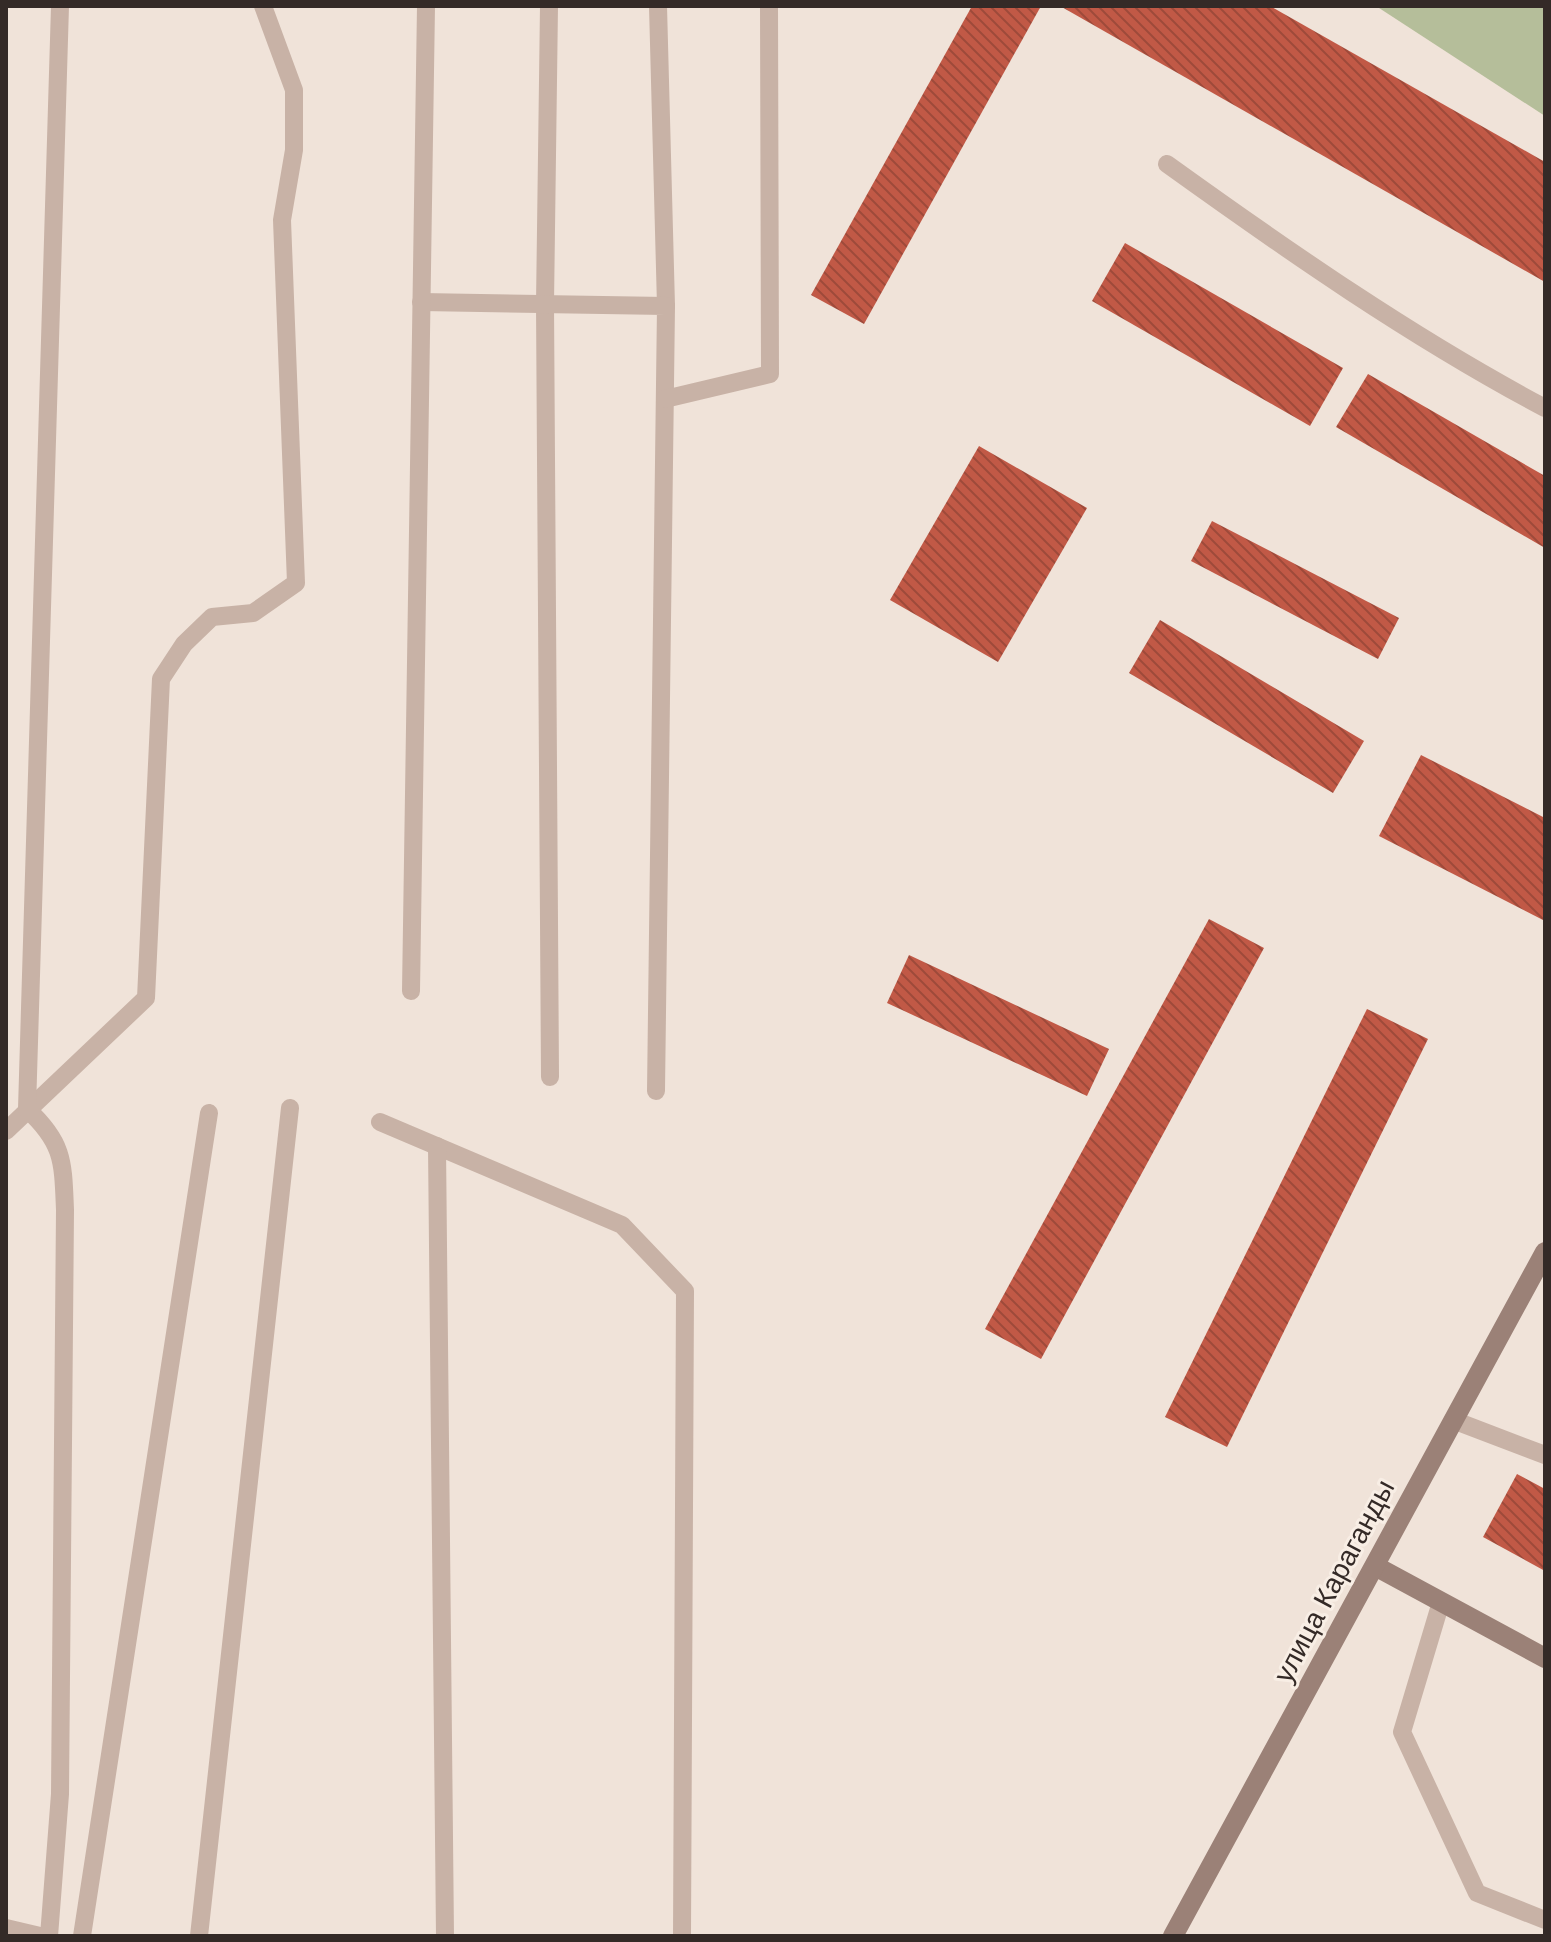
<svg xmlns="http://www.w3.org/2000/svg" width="1551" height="1942" viewBox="0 0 1551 1942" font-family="Arial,sans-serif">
  <defs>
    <pattern id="building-back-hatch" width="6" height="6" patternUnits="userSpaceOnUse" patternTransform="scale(2)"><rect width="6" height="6" fill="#c15946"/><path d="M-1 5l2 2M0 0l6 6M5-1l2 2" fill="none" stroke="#9e4a3a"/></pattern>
  </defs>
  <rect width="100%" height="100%" fill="#f0e3d9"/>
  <!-- park -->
  <polygon fill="#b5be9a" points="1376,6 1545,6 1545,116"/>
  <!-- building -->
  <g fill="url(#building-back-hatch)">
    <polygon points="972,6 1041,6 864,324 811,295"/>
    <polygon points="1060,6 1270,6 1545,162 1545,282"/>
    <polygon points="1125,243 1343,368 1310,426 1092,301"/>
    <polygon points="1368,374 1545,476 1545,548 1336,427"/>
    <polygon points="979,446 1087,508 998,662 890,600"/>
    <polygon points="1212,521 1399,618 1378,659 1191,561"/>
    <polygon points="1160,620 1364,741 1333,793 1129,673"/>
    <polygon points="1421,755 1545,818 1545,921 1379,836"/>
    <polygon points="1209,919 1264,948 1041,1359 985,1329"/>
    <polygon points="909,955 1109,1049 1087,1096 887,1003"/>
    <polygon points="1367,1009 1428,1039 1227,1447 1165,1417"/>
    <polygon points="1517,1474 1545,1489 1545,1571 1483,1537"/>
  </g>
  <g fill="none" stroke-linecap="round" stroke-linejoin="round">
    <!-- lane -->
    <g stroke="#c8b2a6" stroke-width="18">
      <polyline points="549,6 545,304 550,1077"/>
      <polyline points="658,6 666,306"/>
      <path d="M1167,164C1288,251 1413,338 1545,408"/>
      <polyline points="421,302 666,306 656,1091"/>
      <polyline points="665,399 770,374 769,6"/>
      <polyline points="411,991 426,6"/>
      <polyline points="380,1122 622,1225 685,1291 682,1936"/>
      <polyline points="6,1131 146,998 161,679 184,644 212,617 253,613 296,583 282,220 294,150 294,90 263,6"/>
      <polyline points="437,1146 445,1936"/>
      <polyline points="1453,1420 1545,1455"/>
      <polyline points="1441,1602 1402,1732 1477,1893 1545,1920"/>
      <polyline points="6,1928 40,1936"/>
      <path d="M49,1936L60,1794L65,1210C63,1162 64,1143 27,1109L60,6"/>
      <polyline points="82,1936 209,1113"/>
      <polyline points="199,1936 290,1108"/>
    </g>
    <!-- secondary -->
    <g stroke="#9b8177" stroke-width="20">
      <polyline points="1375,1566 1545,1658"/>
      <polyline points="1173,1936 1545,1252"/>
    </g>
  </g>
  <g text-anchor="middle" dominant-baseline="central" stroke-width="6" stroke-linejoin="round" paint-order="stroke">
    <!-- street labels -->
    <g font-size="28" fill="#342a27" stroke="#f8eee5">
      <text transform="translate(1334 1581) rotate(-62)">улица Караганды</text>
    </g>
  </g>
  <!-- border -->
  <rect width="1551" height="1942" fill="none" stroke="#342a27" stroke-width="16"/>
</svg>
